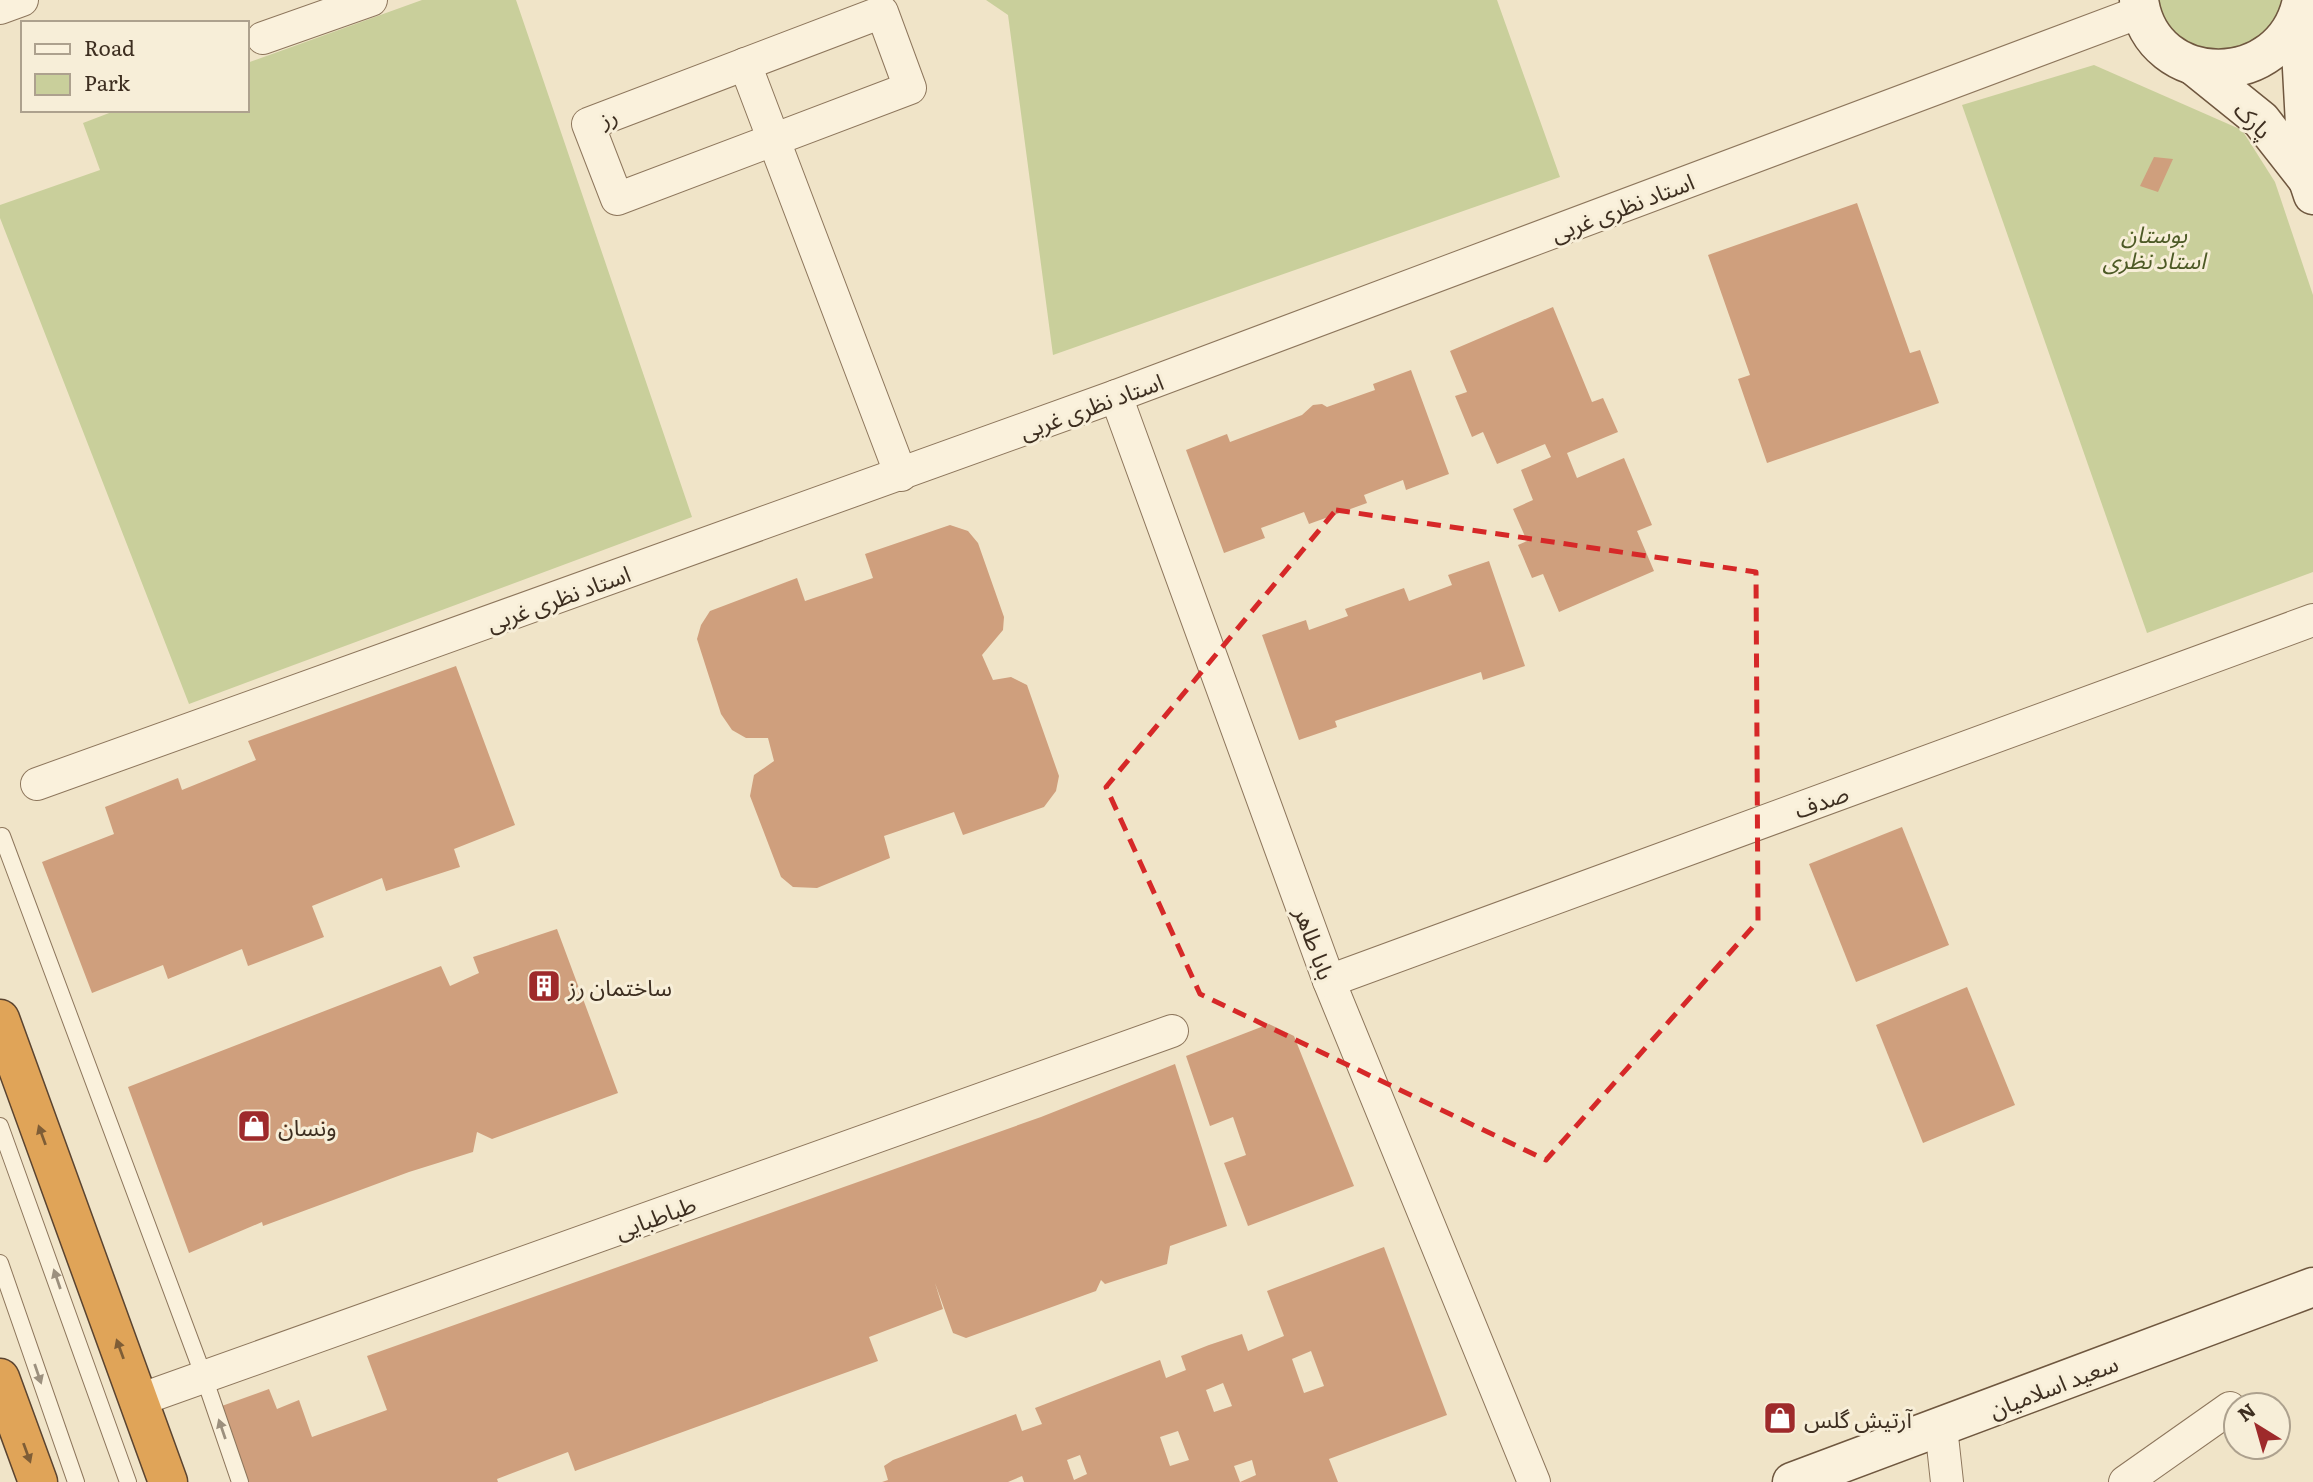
<svg xmlns="http://www.w3.org/2000/svg" width="2313" height="1482" viewBox="0 0 2313 1482" font-family="Literata,'Noto Sans Arabic',serif">
  <rect width="100%" height="100%" fill="#f0e4c8"/>
  <!-- green -->
  <g fill="#c9cf9b">
    <polygon points="422,0 516,0 692,517 189,704 0,218 0,205 100,170 83,123 117,110 247,110 247,63"/>
    <polygon points="986,0 1497,0 1560,177 1053,355 1008,15"/>
    <polygon points="2156,0 2287,0 2272,30 2232,52 2188,44 2170,30"/>
    <polygon points="2094,65 2242,130 2275,182 2313,295 2313,572 2147,633 1962,105"/>
  </g>
  <!-- building -->
  <g fill="#cf9f7d" fill-rule="evenodd">
    <polygon points="2154,157 2173,159 2158,192 2140,186"/>
    <polygon points="1857,203 1910,353 1920,350 1939,403 1767,463 1738,379 1750,375 1708,255"/>
    <polygon points="1553,307 1592,402 1603,398 1618,432 1567,453 1577,478 1624,458 1652,525 1637,531 1654,571 1559,612 1543,574 1532,578 1518,545 1527,541 1513,509 1533,500 1521,470 1551,457 1545,444 1497,464 1483,432 1472,437 1455,396 1467,392 1450,351"/>
    <polygon points="1411,370 1449,474 1406,490 1403,480 1364,495 1367,503 1309,524 1304,512 1261,528 1265,538 1224,553 1186,450 1227,434 1230,442 1302,415 1313,405 1322,404 1327,407 1375,390 1373,384"/>
    <polygon points="950,525 968,531 978,543 1004,617 1003,630 982,655 993,680 1011,677 1027,685 1059,776 1056,791 1044,807 963,835 954,812 884,836 890,858 817,888 793,887 781,877 750,796 754,775 774,761 768,738 746,738 732,730 721,714 697,639 701,625 710,611 797,578 805,601 873,578 865,554"/>
    <polygon points="1489,561 1525,666 1483,680 1481,672 1335,721 1337,727 1299,740 1262,635 1306,620 1309,630 1348,616 1345,609 1404,588 1409,601 1452,585 1448,575"/>
    <polygon points="456,666 515,825 454,849 460,867 386,891 382,878 312,906 324,937 248,966 242,949 168,979 163,965 92,993 42,862 114,834 105,807 178,778 182,790 256,760 248,741"/>
    <polygon points="1902,827 1949,945 1856,982 1809,864"/>
    <polygon points="557,929 618,1093 492,1139 477,1132 473,1152 409,1172 263,1226 262,1222 189,1253 128,1087 441,966 450,986 479,973 473,957"/>
    <polygon points="1967,987 2015,1105 1923,1143 1876,1025"/>
    <polygon points="1269,1024 1294,1036 1354,1186 1248,1226 1224,1163 1246,1155 1233,1117 1210,1126 1186,1056"/>
    <polygon points="1175,1064 1227,1226 1170,1246 1167,1264 1105,1284 1101,1280 1096,1291 966,1338 953,1333 935,1283 943,1309 869,1337 878,1361 575,1471 568,1452 497,1479 498,1482 246,1482 219,1407 269,1389 277,1409 299,1400 312,1437 387,1410 367,1356 1041,1117"/>
    <path d="M1384,1247L1447,1415L1329,1459L1338,1482H1024L1022,1476L1008,1482H882L888,1480L884,1466L893,1460L1016,1414L1022,1431L1042,1424L1035,1408L1160,1360L1166,1378L1186,1370L1181,1356L1209,1345L1242,1334L1248,1351L1284,1336L1267,1291ZM1311,1351L1324,1386L1304,1393L1292,1359ZM1223,1383L1232,1406L1214,1412L1206,1390ZM1178,1431L1189,1460L1170,1466L1160,1437ZM1080,1455L1087,1474L1074,1480L1067,1460ZM1252,1460L1256,1475L1240,1482L1234,1466Z"/>
  </g>
  <g fill="none" stroke-linecap="round" stroke-linejoin="round">
    <defs>
      <g id="lane">
        <polyline points="2,836 204,1377 240,1482"/>
        <polyline points="0,1126 128,1482"/>
        <polyline points="0,1263 76,1482"/>
      </g>
      <g id="street">
        <polyline points="0,8 22,0"/>
        <polygon points="882,12 910,88 617,199 588,124"/>
        <polyline points="263,38 371,0"/>
        <polyline points="745,64 901,475"/>
        <polyline points="1116,396 1329,981 1534,1482"/>
        <polyline points="37,784 1116,396 2140,12"/>
        <polyline points="1329,981 2313,620"/>
        <polyline points="139,1400 1172,1031"/>
        <polyline points="1941,1427 1947,1482"/>
        <polyline points="2125,1482 2230,1408"/>
      </g>
      <g id="secondary">
        <path d="M2139,0C2152,92 2284,91 2302,0"/>
        <polyline points="2299,13 2308,180 2313,195"/>
        <polyline points="2194,66 2261,120 2308,180"/>
        <polyline points="1792,1482 2313,1287"/>
      </g>
      <g id="highway">
        <polyline points="0,1019 168,1482"/>
        <polyline points="0,1378 38,1482"/>
      </g>
    </defs>
    <!-- lane casing -->
    <use href="#lane" stroke="#8d765c" stroke-width="18"/>
    <!-- street casing -->
    <use href="#street" stroke="#8d765c" stroke-width="34"/>
    <!-- secondary casing -->
    <use href="#secondary" stroke="#6f573f" stroke-width="41"/>
    <!-- highway casing -->
    <use href="#highway" stroke="#5b4430" stroke-width="41"/>
    <!-- lane -->
    <use href="#lane" stroke="#faf1dc" stroke-width="16"/>
    <!-- street -->
    <use href="#street" stroke="#faf1dc" stroke-width="32"/>
    <!-- secondary -->
    <use href="#secondary" stroke="#faf1dc" stroke-width="38"/>
    <!-- highway -->
    <use href="#highway" stroke="#e0a458" stroke-width="38"/>
  </g>
  <!-- one-way arrows -->
  <defs><path id="oneway-solid" d="M-6-.8H1V-3.2L6.5 0L1 3.2V.8H-6Z" transform="scale(1.75)"/></defs>
  <g fill="#7e5d36">
    <use href="#oneway-solid" transform="translate(42 1135) rotate(-110)"/>
    <use href="#oneway-solid" transform="translate(120 1349) rotate(-110)"/>
    <use href="#oneway-solid" transform="translate(27 1453) rotate(70)"/>
  </g>
  <g fill="#9c907e">
    <use href="#oneway-solid" transform="translate(57 1279) rotate(-109)"/>
    <use href="#oneway-solid" transform="translate(38 1374) rotate(71)"/>
    <use href="#oneway-solid" transform="translate(222 1429) rotate(-109)"/>
  </g>
  <!-- marked area -->
  <path fill="none" stroke="#d62828" stroke-width="5" stroke-dasharray="14 9" stroke-linejoin="round" d="M1336,510L1756,572L1758,921L1546,1160L1200,994L1106,787Z"/>
  <!-- icons -->
  <defs>
    <symbol id="building-square" viewBox="-11 -11 22 22"><rect x="-9" y="-9" width="18" height="18" rx="4" fill="#9e2a2b" stroke="#f7eed8"/><path d="M-4-6H4V6H1V3H-1V6H-4ZM-2.5-4.3h1.7v1.8h-1.7ZM.8-4.3h1.7v1.8H.8ZM-2.5-1h1.7V.8h-1.7ZM.8-1h1.7V.8H.8Z" fill="#fff"/></symbol>
    <symbol id="shop-square" viewBox="-11 -11 22 22"><rect x="-9" y="-9" width="18" height="18" rx="4" fill="#9e2a2b" stroke="#f7eed8"/><path d="M-5-2.5h2.3a2.7 3.5 0 0 1 5.4 0H5L5.5 6h-11ZM-1.5-2.5h3a1.5 2.3 0 0 0-3 0Z" fill="#fff"/></symbol>
  </defs>
  <g fill-rule="evenodd">
    <use href="#building-square" x="525" y="967" width="38" height="38"/>
    <use href="#shop-square" x="235" y="1107" width="38" height="38"/>
    <use href="#shop-square" x="1761" y="1399" width="38" height="38"/>
  </g>
  <g text-anchor="middle" dominant-baseline="central" stroke-width="6" stroke-linejoin="round" paint-order="stroke">
    <!-- street labels -->
    <g font-size="23" fill="#3d2e20" stroke="#f7eed8">
      <text transform="translate(608 116) rotate(-21)">رز</text>
      <text transform="translate(2254 119) rotate(45)">پارک</text>
      <text transform="translate(1622 206) rotate(-21)">استاد نظری غربی</text>
      <text transform="translate(1091 405) rotate(-20)">استاد نظری غربی</text>
      <text transform="translate(558 597) rotate(-20)">استاد نظری غربی</text>
      <text transform="translate(1821 800) rotate(-20)">صدف</text>
      <text transform="translate(1316 943) rotate(70)">بابا طاهر</text>
      <text transform="translate(655 1216) rotate(-20)">طباطبایی</text>
      <text transform="translate(2053 1385) rotate(-21)">سعید اسلامیان</text>
    </g>
    <!-- park labels -->
    <g font-size="23" font-style="italic" fill="#4d5a26" stroke="#f7eed8">
      <text x="2154" y="233">بوستان<tspan x="2154" dy="26">استاد نظری</tspan></text>
    </g>
    <!-- poi labels -->
    <g font-size="23" fill="#3d2e20" stroke="#f7eed8" text-anchor="start">
      <text x="568" y="986">ساختمان رز</text>
      <text x="278" y="1126">ونسان</text>
      <text x="1804" y="1418">آرتیش گلس</text>
    </g>
  </g>
  <!-- legend -->
  <rect x="21" y="21" width="228" height="91" fill="#f7eed8" stroke="#ada18e" stroke-width="2"/>
  <rect x="35" y="44" width="35" height="10" fill="#faf1dc" stroke="#ada18e" stroke-width="2"/>
  <text x="84" y="56" font-size="21" fill="#3d2e20">Road</text>
  <rect x="35" y="74" width="35" height="21" fill="#c9cf9b" stroke="#ada18e" stroke-width="2"/>
  <text x="84" y="91" font-size="21" fill="#3d2e20">Park</text>
  <!-- north arrow -->
  <g transform="translate(2257 1426) rotate(323)"><circle r="33" fill="#f7eed8" stroke="#ada18e" stroke-width="2"/>
  <path d="M0-5L12 26L0 18L-12 26Z" fill="#9e2a2b"/>
  <text y="-10" font-size="19" font-weight="bold" text-anchor="middle" fill="#3d2e20">N</text>
  </g>
</svg>
